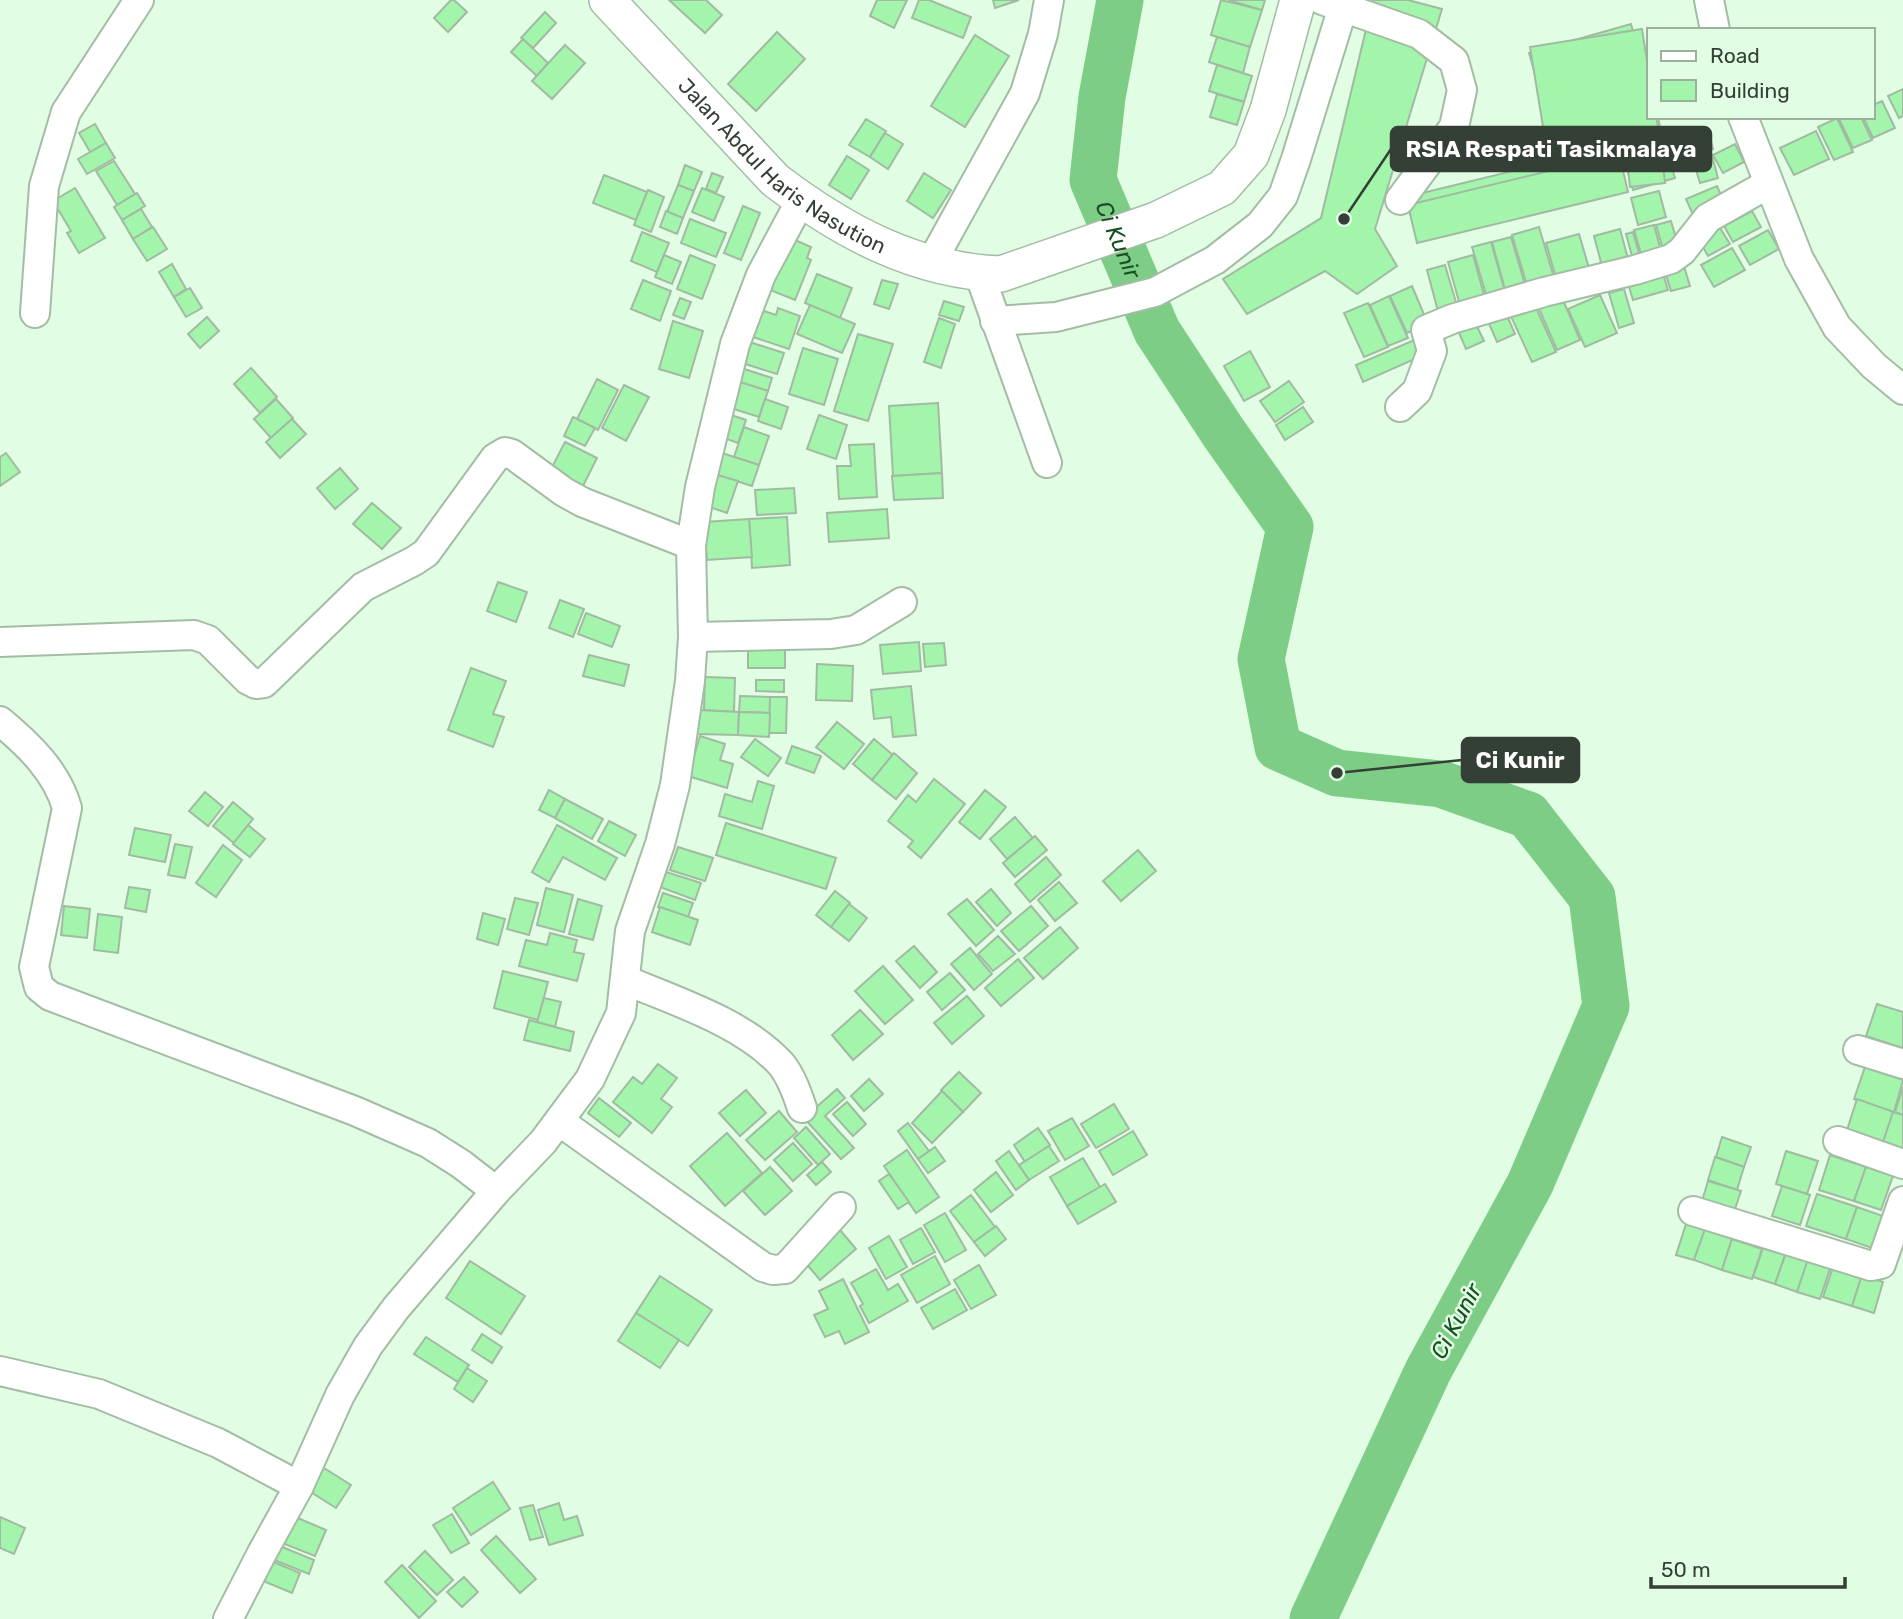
<svg xmlns="http://www.w3.org/2000/svg" width="1903" height="1619" viewBox="0 0 1903 1619" font-family="Rubik,sans-serif">
  <rect width="100%" height="100%" fill="#e1fde3"/>
  <g fill="none" stroke-linecap="round" stroke-linejoin="round">
    <!-- river -->
    <path stroke="#7dcd86" stroke-width="47" id="s1" d="M1120,0L1102,97L1093,180L1157,331L1223,432L1290,527L1261,659L1278,747L1337,773L1441,784L1528,815L1592,897L1606,1006L1530,1184L1428,1371L1313,1619"/>
  </g>
  <!-- building -->
  <g fill="#a3f5ab" stroke="#a1bba3" stroke-width="2">
    <polygon points="451,0 454,0 467,12 448,32 434,18"/>
    <polygon points="669,0 706,0 722,15 705,33"/>
    <polygon points="877,0 907,0 894,28 870,16"/>
    <polygon points="919,0 929,0 971,17 963,38 912,18"/>
    <polygon points="993,0 1019,0 995,8"/>
    <polygon points="1221,0 1262,10 1250,47 1211,35"/>
    <polygon points="1228,0 1265,0 1262,10"/>
    <polygon points="1373,0 1408,0 1442,9 1375,229 1397,266 1357,294 1325,271 1247,314 1223,279 1321,218"/>
    <polygon points="545,12 556,23 533,48 521,38"/>
    <polygon points="1631,24 1649,88 1649,117 1658,117 1660,127 1558,155 1529,53"/>
    <polygon points="1642,29 1649,74 1649,117 1656,117 1658,127 1546,145 1530,47"/>
    <polygon points="777,32 805,59 756,111 728,84"/>
    <polygon points="975,35 1009,56 965,127 931,106"/>
    <polygon points="1217,37 1250,47 1243,73 1209,62"/>
    <polygon points="523,39 548,63 537,76 511,52"/>
    <polygon points="565,45 585,63 552,99 532,81"/>
    <polygon points="1217,65 1252,76 1244,102 1209,91"/>
    <polygon points="1903,89 1903,116 1899,118 1888,96"/>
    <polygon points="1217,94 1244,102 1237,125 1210,117"/>
    <polygon points="1882,101 1895,128 1873,138 1863,117 1873,117 1873,105"/>
    <polygon points="1838,117 1861,117 1872,140 1853,148"/>
    <polygon points="1837,118 1853,152 1834,160 1818,127"/>
    <polygon points="866,119 886,131 870,157 849,145"/>
    <polygon points="95,124 106,143 90,152 79,133"/>
    <polygon points="1708,130 1713,149 1684,157 1678,139"/>
    <polygon points="1816,131 1829,159 1794,175 1780,148"/>
    <polygon points="885,133 903,144 888,169 870,157"/>
    <polygon points="1662,133 1675,178 1633,190 1620,144"/>
    <polygon points="1660,137 1665,183 1630,187 1625,140"/>
    <polygon points="106,143 115,158 87,174 78,159"/>
    <polygon points="1735,144 1744,162 1723,173 1713,155"/>
    <polygon points="1615,146 1625,187 1416,237 1406,197"/>
    <polygon points="1711,152 1718,178 1700,183 1692,157"/>
    <polygon points="1619,154 1628,192 1417,243 1408,205"/>
    <polygon points="847,156 869,170 851,199 829,185"/>
    <polygon points="114,161 135,194 117,205 96,171"/>
    <polygon points="685,165 702,172 694,191 678,185"/>
    <polygon points="712,173 723,177 716,193 706,189"/>
    <polygon points="924,173 951,190 933,218 907,201"/>
    <polygon points="604,175 647,192 636,220 593,203"/>
    <polygon points="678,185 694,191 683,218 667,212"/>
    <polygon points="1717,186 1725,204 1694,217 1686,199"/>
    <polygon points="75,188 105,238 79,253 67,233 71,231 53,201"/>
    <polygon points="702,188 724,197 714,221 692,212"/>
    <polygon points="648,190 664,197 651,232 634,225"/>
    <polygon points="1659,191 1666,217 1638,225 1631,198"/>
    <polygon points="137,193 145,206 122,220 114,207"/>
    <polygon points="743,206 760,213 741,260 724,253"/>
    <polygon points="141,209 152,227 133,239 122,220"/>
    <polygon points="666,211 683,218 677,234 660,227"/>
    <polygon points="1752,211 1761,227 1733,242 1724,226"/>
    <polygon points="690,219 726,233 716,257 681,243"/>
    <polygon points="1671,221 1680,252 1665,256 1656,225"/>
    <polygon points="1654,225 1663,258 1644,264 1634,230"/>
    <polygon points="153,227 167,249 147,261 133,239"/>
    <polygon points="1539,227 1555,281 1528,289 1512,235"/>
    <polygon points="1720,228 1730,244 1708,256 1699,240"/>
    <polygon points="1620,229 1628,259 1602,266 1594,236"/>
    <polygon points="1768,230 1779,249 1750,265 1739,246"/>
    <polygon points="642,232 669,243 657,272 631,261"/>
    <polygon points="1633,232 1639,253 1632,256 1626,234"/>
    <polygon points="1579,234 1591,275 1558,285 1546,243"/>
    <polygon points="1511,237 1527,291 1507,297 1492,242"/>
    <polygon points="795,240 811,247 807,258 811,260 795,300 763,287 780,248 790,252"/>
    <polygon points="1491,242 1506,295 1488,301 1472,247"/>
    <polygon points="1732,248 1745,270 1714,287 1701,265"/>
    <polygon points="664,255 681,262 672,284 655,277"/>
    <polygon points="690,255 715,265 702,299 677,289"/>
    <polygon points="1473,255 1486,302 1461,309 1448,262"/>
    <polygon points="1683,263 1690,286 1671,291 1664,268"/>
    <polygon points="172,264 186,289 174,297 159,272"/>
    <polygon points="1445,265 1458,309 1439,315 1427,270"/>
    <polygon points="1662,270 1668,290 1633,300 1627,280"/>
    <polygon points="817,274 852,288 840,318 805,303"/>
    <polygon points="643,280 671,291 660,321 631,309"/>
    <polygon points="882,280 898,284 889,309 874,304"/>
    <polygon points="1412,286 1428,324 1407,333 1390,296"/>
    <polygon points="190,288 202,308 186,317 174,297"/>
    <polygon points="1624,289 1634,323 1619,328 1609,293"/>
    <polygon points="1560,293 1580,340 1557,350 1537,304"/>
    <polygon points="1600,295 1617,333 1585,347 1568,309"/>
    <polygon points="1389,296 1408,338 1388,346 1370,305"/>
    <polygon points="680,298 691,302 684,319 673,315"/>
    <polygon points="944,301 964,307 959,321 939,315"/>
    <polygon points="1533,301 1556,352 1532,362 1509,312"/>
    <polygon points="1368,303 1388,347 1364,357 1344,313"/>
    <polygon points="810,305 855,324 842,353 797,334"/>
    <polygon points="755,308 776,315 778,308 800,316 789,349 747,335"/>
    <polygon points="1505,311 1515,334 1497,342 1487,319"/>
    <polygon points="207,317 219,331 200,348 188,334"/>
    <polygon points="939,318 955,324 941,368 924,362"/>
    <polygon points="1473,318 1484,341 1466,349 1456,326"/>
    <polygon points="673,321 703,331 689,378 659,369"/>
    <polygon points="858,334 893,344 868,421 834,411"/>
    <polygon points="1419,338 1426,354 1363,382 1356,365"/>
    <polygon points="743,340 784,353 777,374 736,361"/>
    <polygon points="803,348 838,359 824,405 789,394"/>
    <polygon points="1250,351 1270,387 1244,401 1224,366"/>
    <polygon points="251,368 277,397 260,413 234,384"/>
    <polygon points="741,368 772,378 768,391 737,381"/>
    <polygon points="597,379 618,390 598,430 577,419"/>
    <polygon points="1289,381 1304,402 1275,422 1260,401"/>
    <polygon points="740,382 768,391 759,417 731,408"/>
    <polygon points="624,385 649,397 626,441 602,428"/>
    <polygon points="276,399 293,418 271,438 254,419"/>
    <polygon points="765,399 788,407 781,429 758,421"/>
    <polygon points="938,403 942,473 893,476 889,406"/>
    <polygon points="1303,407 1313,422 1285,440 1276,425"/>
    <polygon points="728,414 746,420 738,443 721,437"/>
    <polygon points="819,415 847,425 836,459 807,449"/>
    <polygon points="573,417 595,428 585,446 564,436"/>
    <polygon points="292,419 306,434 280,458 266,442"/>
    <polygon points="744,427 769,436 759,465 734,457"/>
    <polygon points="565,442 597,458 583,486 551,469"/>
    <polygon points="874,444 877,497 839,499 837,466 851,466 849,445"/>
    <polygon points="6,453 20,472 0,486 0,457"/>
    <polygon points="722,453 759,465 752,486 714,474"/>
    <polygon points="340,468 358,489 335,509 317,488"/>
    <polygon points="942,473 943,498 894,500 892,476"/>
    <polygon points="714,474 738,481 727,513 704,505"/>
    <polygon points="794,488 796,513 757,515 755,490"/>
    <polygon points="372,503 401,528 382,549 353,524"/>
    <polygon points="887,509 889,538 829,542 827,513"/>
    <polygon points="787,517 790,565 752,568 749,519"/>
    <polygon points="749,519 752,557 707,560 704,522"/>
    <polygon points="498,582 527,592 516,622 487,611"/>
    <polygon points="560,600 584,609 573,637 549,628"/>
    <polygon points="586,613 620,626 612,647 578,634"/>
    <polygon points="785,640 785,668 748,668 748,641"/>
    <polygon points="919,642 921,671 883,674 880,645"/>
    <polygon points="944,643 946,665 925,667 923,644"/>
    <polygon points="589,655 629,665 624,686 583,676"/>
    <polygon points="817,664 853,666 852,701 816,700"/>
    <polygon points="471,668 506,681 493,714 504,717 493,747 448,730"/>
    <polygon points="705,677 735,678 734,712 704,710"/>
    <polygon points="756,680 784,680 784,692 756,691"/>
    <polygon points="911,686 916,735 893,737 891,717 874,719 871,690"/>
    <polygon points="740,696 770,697 770,713 739,712"/>
    <polygon points="770,697 787,697 786,733 769,733"/>
    <polygon points="698,710 739,712 738,735 697,734"/>
    <polygon points="739,712 770,713 769,737 738,735"/>
    <polygon points="837,722 864,744 844,769 816,747"/>
    <polygon points="700,736 725,744 720,760 733,764 727,788 688,776"/>
    <polygon points="755,739 781,758 768,776 741,757"/>
    <polygon points="874,739 893,755 872,780 853,764"/>
    <polygon points="792,746 821,756 814,773 786,763"/>
    <polygon points="894,753 917,773 896,799 872,780"/>
    <polygon points="934,779 965,804 921,858 908,847 913,841 888,821 908,795 916,802"/>
    <polygon points="758,781 774,786 762,829 719,816 725,794 752,802"/>
    <polygon points="549,790 565,799 555,818 539,810"/>
    <polygon points="985,790 1006,807 980,839 959,822"/>
    <polygon points="205,792 223,807 208,826 189,811"/>
    <polygon points="565,799 603,819 592,839 555,818"/>
    <polygon points="233,802 253,819 234,843 213,826"/>
    <polygon points="1015,817 1033,838 1007,859 990,839"/>
    <polygon points="609,821 636,835 625,856 598,841"/>
    <polygon points="726,823 836,858 826,889 716,855"/>
    <polygon points="248,825 265,839 250,857 233,844"/>
    <polygon points="557,825 617,858 605,880 563,857 549,882 532,872"/>
    <polygon points="135,828 171,835 165,862 129,855"/>
    <polygon points="1035,836 1047,850 1015,877 1003,863"/>
    <polygon points="175,844 192,847 185,878 168,875"/>
    <polygon points="223,845 242,860 216,897 196,883"/>
    <polygon points="678,847 713,858 705,881 670,870"/>
    <polygon points="1138,850 1156,871 1121,901 1103,881"/>
    <polygon points="1046,857 1061,875 1030,902 1015,884"/>
    <polygon points="666,872 701,883 695,900 660,887"/>
    <polygon points="1059,882 1077,903 1055,921 1038,900"/>
    <polygon points="129,887 150,890 146,912 125,908"/>
    <polygon points="546,888 573,895 564,932 537,925"/>
    <polygon points="991,889 1011,913 997,926 976,902"/>
    <polygon points="835,891 850,903 831,927 816,915"/>
    <polygon points="663,893 693,903 688,917 658,907"/>
    <polygon points="515,898 538,903 529,935 507,929"/>
    <polygon points="578,899 602,906 593,940 569,934"/>
    <polygon points="967,899 994,930 976,946 948,914"/>
    <polygon points="849,904 867,918 849,941 831,927"/>
    <polygon points="64,906 90,909 87,938 61,935"/>
    <polygon points="1031,906 1048,926 1019,951 1001,931"/>
    <polygon points="660,907 698,920 690,945 652,932"/>
    <polygon points="483,913 505,919 498,945 477,939"/>
    <polygon points="98,914 122,917 118,953 94,950"/>
    <polygon points="1060,927 1078,948 1043,979 1024,958"/>
    <polygon points="550,933 577,940 574,952 584,954 577,981 519,966 526,940 547,945"/>
    <polygon points="998,936 1015,954 993,971 978,954"/>
    <polygon points="914,946 937,972 920,988 896,961"/>
    <polygon points="970,948 992,974 974,990 951,964"/>
    <polygon points="1018,959 1034,978 1001,1006 985,988"/>
    <polygon points="883,966 913,1000 885,1024 855,991"/>
    <polygon points="503,971 548,982 538,1020 494,1008"/>
    <polygon points="950,973 965,990 942,1010 927,992"/>
    <polygon points="967,996 984,1016 952,1044 934,1023"/>
    <polygon points="544,998 561,1002 555,1027 537,1022"/>
    <polygon points="1877,1004 1903,1012 1903,1048 1866,1036"/>
    <polygon points="860,1010 883,1034 853,1060 832,1035"/>
    <polygon points="529,1020 574,1032 570,1051 524,1040"/>
    <polygon points="658,1064 677,1078 661,1099 672,1107 652,1133 613,1102 633,1077 642,1084"/>
    <polygon points="1865,1067 1903,1080 1894,1112 1854,1099"/>
    <polygon points="959,1072 981,1093 963,1112 941,1090"/>
    <polygon points="869,1079 883,1094 864,1111 851,1096"/>
    <polygon points="1903,1087 1903,1115 1895,1112"/>
    <polygon points="837,1089 845,1098 825,1116 854,1148 841,1159 804,1118"/>
    <polygon points="746,1090 766,1113 740,1136 719,1113"/>
    <polygon points="942,1091 963,1112 932,1143 912,1123"/>
    <polygon points="599,1098 631,1123 619,1137 588,1113"/>
    <polygon points="1857,1099 1894,1112 1882,1145 1846,1133"/>
    <polygon points="847,1102 866,1124 853,1136 833,1114"/>
    <polygon points="1114,1104 1129,1129 1096,1148 1081,1124"/>
    <polygon points="779,1111 797,1132 765,1160 746,1140"/>
    <polygon points="1893,1112 1903,1115 1903,1152 1882,1145"/>
    <polygon points="1072,1118 1089,1146 1065,1160 1048,1131"/>
    <polygon points="908,1123 929,1151 918,1159 898,1131"/>
    <polygon points="806,1127 830,1154 818,1165 794,1138"/>
    <polygon points="1038,1128 1050,1145 1025,1162 1014,1145"/>
    <polygon points="1133,1131 1147,1155 1113,1175 1099,1151"/>
    <polygon points="727,1133 762,1173 725,1206 690,1166"/>
    <polygon points="1722,1137 1751,1147 1744,1167 1716,1157"/>
    <polygon points="793,1143 812,1164 793,1181 774,1160"/>
    <polygon points="1049,1146 1059,1161 1029,1180 1019,1165"/>
    <polygon points="935,1147 945,1161 928,1173 918,1159"/>
    <polygon points="907,1150 939,1197 916,1213 884,1166"/>
    <polygon points="1009,1151 1029,1180 1016,1190 996,1161"/>
    <polygon points="1786,1151 1818,1161 1807,1194 1776,1184"/>
    <polygon points="1830,1155 1866,1167 1854,1201 1819,1190"/>
    <polygon points="1715,1157 1744,1167 1737,1190 1708,1180"/>
    <polygon points="1083,1158 1100,1187 1067,1206 1050,1177"/>
    <polygon points="822,1162 831,1172 816,1185 807,1175"/>
    <polygon points="770,1167 792,1191 765,1215 743,1191"/>
    <polygon points="1866,1167 1893,1176 1881,1210 1854,1201"/>
    <polygon points="996,1172 1013,1195 991,1212 974,1190"/>
    <polygon points="889,1174 909,1202 898,1209 879,1181"/>
    <polygon points="1708,1181 1741,1191 1734,1212 1702,1201"/>
    <polygon points="1105,1184 1116,1202 1078,1224 1067,1206"/>
    <polygon points="1782,1186 1810,1195 1800,1225 1772,1216"/>
    <polygon points="1817,1194 1857,1207 1846,1239 1806,1226"/>
    <polygon points="971,1195 995,1227 974,1242 950,1211"/>
    <polygon points="1857,1207 1883,1216 1872,1248 1846,1239"/>
    <polygon points="945,1213 966,1250 945,1262 924,1225"/>
    <polygon points="1686,1224 1705,1230 1694,1260 1676,1255"/>
    <polygon points="996,1226 1006,1239 985,1256 974,1242"/>
    <polygon points="921,1228 935,1252 913,1264 900,1240"/>
    <polygon points="1705,1229 1732,1239 1722,1270 1694,1260"/>
    <polygon points="840,1230 856,1249 820,1280 804,1261"/>
    <polygon points="889,1236 907,1267 886,1279 869,1248"/>
    <polygon points="1732,1239 1762,1249 1752,1279 1722,1270"/>
    <polygon points="1763,1248 1785,1255 1775,1284 1753,1277"/>
    <polygon points="1786,1253 1808,1261 1797,1292 1775,1284"/>
    <polygon points="935,1256 950,1284 917,1303 901,1275"/>
    <polygon points="1808,1259 1831,1266 1820,1299 1797,1292"/>
    <polygon points="470,1261 525,1296 501,1334 446,1298"/>
    <polygon points="979,1265 996,1295 971,1309 954,1280"/>
    <polygon points="1833,1267 1862,1276 1852,1306 1823,1297"/>
    <polygon points="876,1269 888,1290 898,1284 908,1301 869,1323 860,1306 863,1304 851,1283"/>
    <polygon points="1862,1275 1883,1282 1874,1313 1852,1306"/>
    <polygon points="660,1276 712,1310 688,1346 636,1313"/>
    <polygon points="843,1279 869,1332 845,1344 839,1331 825,1337 814,1315 828,1309 819,1291"/>
    <polygon points="955,1289 967,1310 933,1329 921,1308"/>
    <polygon points="636,1313 679,1340 660,1368 618,1341"/>
    <polygon points="482,1334 502,1347 492,1363 472,1350"/>
    <polygon points="426,1337 469,1365 458,1382 414,1354"/>
    <polygon points="467,1368 487,1381 473,1402 454,1389"/>
    <polygon points="324,1468 351,1485 336,1508 309,1491"/>
    <polygon points="493,1482 510,1509 471,1535 453,1508"/>
    <polygon points="559,1503 564,1520 577,1516 583,1535 549,1545 538,1510"/>
    <polygon points="533,1505 543,1537 530,1540 520,1508"/>
    <polygon points="452,1514 469,1543 451,1553 433,1525"/>
    <polygon points="293,1516 326,1530 315,1556 282,1543"/>
    <polygon points="0,1517 25,1528 14,1554 0,1548"/>
    <polygon points="496,1536 536,1579 520,1593 481,1550"/>
    <polygon points="275,1544 314,1560 309,1574 269,1558"/>
    <polygon points="425,1551 453,1580 437,1595 409,1567"/>
    <polygon points="271,1561 300,1573 292,1593 263,1581"/>
    <polygon points="402,1565 436,1601 419,1618 385,1582"/>
    <polygon points="464,1577 478,1592 462,1607 447,1592"/>
  </g>
  <g fill="none" stroke-linecap="round" stroke-linejoin="round">
    <defs>
      <g id="minor">
        <polyline points="1322,0 1419,34 1454,61 1462,90 1454,127 1400,200"/>
        <polyline points="1709,0 1715,30"/>
        <polyline points="1743,117 1799,259 1837,327 1874,366 1903,390"/>
        <polyline points="930,265 1025,93 1043,34 1049,0"/>
        <polyline points="979,273 1047,463"/>
        <polyline points="35,313 44,186 66,112 139,0"/>
        <polyline points="995,321 1056,317 1155,292 1215,260 1260,225 1283,196 1296,159 1343,7"/>
        <polyline points="1400,407 1417,391 1432,351 1426,330 1452,319 1544,292 1635,270 1671,259 1682,251 1708,218 1768,184"/>
        <polyline points="693,637 831,634 856,630 902,602"/>
        <polyline points="0,642 194,635 208,640 248,680 256,684 264,683 363,587 414,561 426,553 495,458 505,452 512,454 564,492 582,502 691,545"/>
        <path d="M0,721C29,745 57,772 67,808L34,967L39,987L50,996L355,1111L428,1143L461,1164L496,1191"/>
        <path d="M625,980C675,1001 744,1023 781,1064C791,1076 797,1093 802,1108"/>
        <polyline points="1858,1050 1903,1064"/>
        <polyline points="559,1121 763,1267 773,1270 785,1269 841,1207"/>
        <polyline points="1838,1141 1903,1164"/>
        <polyline points="1693,1211 1871,1266 1881,1264 1903,1201"/>
        <polyline points="0,1371 99,1394 218,1443 299,1486"/>
        <polyline points="228,1619 262,1553 299,1486 340,1395 368,1346 396,1308 496,1191 543,1142 590,1079 621,1013 630,931 660,844 675,785 690,681 693,637 691,545 700,487 735,344 761,275 801,200"/>
      </g>
      <g id="major">
        <path id="s2" d="M607,0L775,180C842,231 915,271 1001,274L1156,220L1222,188L1251,155L1268,110L1298,0"/>
      </g>
    </defs>
    <!-- minor casing -->
    <use href="#minor" stroke="#a3bda5" stroke-width="32"/>
    <!-- major casing -->
    <use href="#major" stroke="#a3bda5" stroke-width="38"/>
    <!-- minor -->
    <use href="#minor" stroke="#fff" stroke-width="28"/>
    <!-- major -->
    <use href="#major" stroke="#fff" stroke-width="35"/>
  </g>
  <g text-anchor="middle" dominant-baseline="central" stroke-width="5" stroke-linejoin="round" paint-order="stroke">
    <!-- street labels -->
    <g font-size="21" fill="#343f35" stroke="#e1fde3">
      <text stroke="none"><textPath href="#s2" startOffset="243">Jalan Abdul Haris Nasution</textPath></text>
    </g>
    <!-- water labels -->
    <g font-size="23" font-style="italic" fill="#174f22" stroke="#e1fde3">
      <text stroke="none"><textPath href="#s1" startOffset="247">Ci Kunir</textPath></text>
      <text transform="translate(1456 1321) rotate(-62)">Ci Kunir</text>
    </g>
  </g>
  <!-- callouts -->
  <path fill="none" stroke="#343f35" stroke-width="2.5" d="M1344 219L1391 149M1337 773L1462 760"/>
  <g fill="#343f35" stroke="#e1fde3" stroke-width="2.5">
    <circle cx="1344" cy="219" r="7"/>
    <circle cx="1337" cy="773" r="7"/>
  </g>
  <g fill="#343f35" stroke="#343f35" stroke-width="2.5">
    <rect x="1391" y="127" width="320" height="44" rx="7"/>
    <rect x="1462" y="738" width="117" height="44" rx="7"/>
  </g>
  <g font-size="23" text-anchor="middle" font-weight="bold" fill="#fff">
    <text x="1551" y="157">RSIA Respati Tasikmalaya</text>
    <text x="1520" y="768">Ci Kunir</text>
  </g>
  <!-- legend -->
  <rect x="1647" y="28" width="228" height="91" fill="#e1fde3" stroke="#9cb19d" stroke-width="2"/>
  <rect x="1661" y="51" width="35" height="10" fill="#ffffff" stroke="#9cb19d" stroke-width="2"/>
  <text x="1710" y="63" font-size="21" fill="#343f35">Road</text>
  <rect x="1661" y="80" width="35" height="21" fill="#a3f5ab" stroke="#9cb19d" stroke-width="2"/>
  <text x="1710" y="98" font-size="21" fill="#343f35">Building</text>
  <!-- scale -->
  <path d="M1651 1577v10h194v-10" fill="none" stroke="#343f35" stroke-width="3.5"/>
  <text x="1661" y="1577" font-size="21" fill="#343f35" stroke="#e1fde3" stroke-width="5" paint-order="stroke">50 m</text>
</svg>
